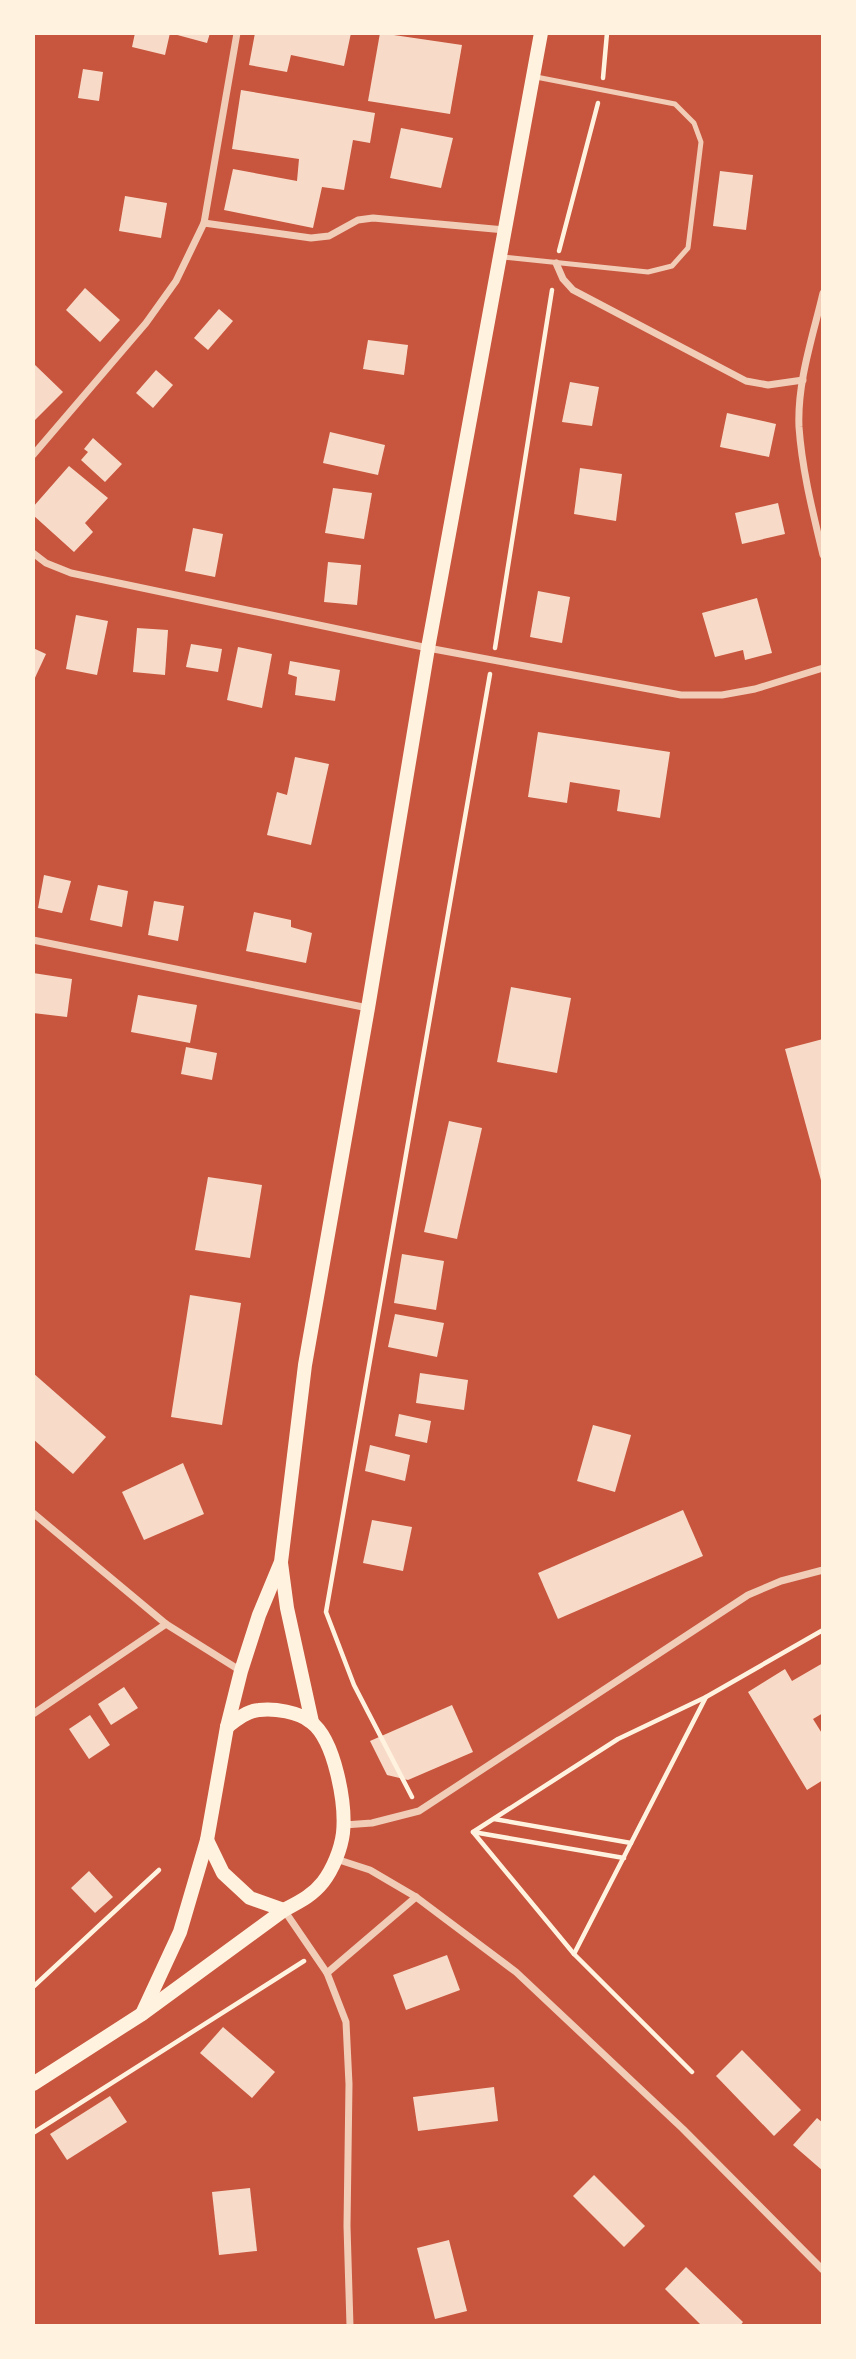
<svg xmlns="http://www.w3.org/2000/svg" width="856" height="2359" viewBox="0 0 856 2359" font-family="'PT Serif',serif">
  <rect width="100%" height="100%" fill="#c8553d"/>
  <!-- building -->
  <g fill="#f7dbc8">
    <polygon points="135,33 210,33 207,43 170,33 165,55 132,47"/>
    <polygon points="255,33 351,33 344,66 291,55 287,72 249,65"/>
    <polygon points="380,33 462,45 450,114 368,101"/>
    <polygon points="83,69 103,72 99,101 78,98"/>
    <polygon points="241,90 375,113 370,143 353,140 344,190 322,187 313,228 224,210 233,169 297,181 299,159 232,149"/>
    <polygon points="401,128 453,138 441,188 390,178"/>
    <polygon points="720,171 753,175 746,230 713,226"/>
    <polygon points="125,196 167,203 161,238 119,231"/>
    <polygon points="85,288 120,320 100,342 66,310"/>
    <polygon points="219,309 233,321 208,350 194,338"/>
    <polygon points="368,340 408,345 404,375 363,369"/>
    <polygon points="33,363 63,392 33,422"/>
    <polygon points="156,370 173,385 153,408 136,393"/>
    <polygon points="570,382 599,387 592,426 562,422"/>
    <polygon points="727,413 776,424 769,457 720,447"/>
    <polygon points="330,432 385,445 378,475 323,463"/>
    <polygon points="93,438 122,464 105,482 81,460 88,452 84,449"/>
    <polygon points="69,466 108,498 85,523 93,532 74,552 33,515 33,507"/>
    <polygon points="580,468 622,474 616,521 574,514"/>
    <polygon points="333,488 372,493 364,539 325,533"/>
    <polygon points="778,503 785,534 742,544 735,513"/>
    <polygon points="193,528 223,534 215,577 185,571"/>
    <polygon points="328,562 361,565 357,605 324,602"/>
    <polygon points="538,591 570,597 562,643 530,637"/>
    <polygon points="757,598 772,653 745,660 743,650 715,657 702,613"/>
    <polygon points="76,615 108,621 97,675 66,669"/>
    <polygon points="137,628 168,630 165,675 133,672"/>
    <polygon points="191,644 222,649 218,672 186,667"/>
    <polygon points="238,647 272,654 262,708 227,700"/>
    <polygon points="33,648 46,654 33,682"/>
    <polygon points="290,661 340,670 335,701 295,695 297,677 288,674"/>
    <polygon points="538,732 670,752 660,818 617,811 620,790 570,782 567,803 528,797"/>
    <polygon points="295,757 329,764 311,845 267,835 277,792 287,795"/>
    <polygon points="44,875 71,881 62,913 38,908"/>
    <polygon points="98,885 128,891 122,927 90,920"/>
    <polygon points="154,901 184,906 178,941 148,935"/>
    <polygon points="254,912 291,920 291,927 312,933 306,963 246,951"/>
    <polygon points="33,973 72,979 67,1017 33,1013"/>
    <polygon points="511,987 571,998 557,1073 497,1062"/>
    <polygon points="138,995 197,1005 190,1043 131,1032"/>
    <polygon points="823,1039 823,1184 822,1184 785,1049"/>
    <polygon points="186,1047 217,1053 212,1080 181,1074"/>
    <polygon points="449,1121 482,1128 457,1239 424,1232"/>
    <polygon points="208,1177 262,1185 250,1258 195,1250"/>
    <polygon points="402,1254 444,1261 436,1310 394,1303"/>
    <polygon points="190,1295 241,1303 222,1425 171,1417"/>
    <polygon points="395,1314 444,1323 437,1357 388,1347"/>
    <polygon points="33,1373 106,1437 73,1474 33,1439"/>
    <polygon points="420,1373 468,1380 464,1410 416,1403"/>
    <polygon points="399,1414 431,1421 427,1443 395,1436"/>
    <polygon points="593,1425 631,1435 615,1492 577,1481"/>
    <polygon points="370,1445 410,1455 405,1481 365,1471"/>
    <polygon points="183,1463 204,1514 144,1540 122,1492"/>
    <polygon points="683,1510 703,1556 558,1619 538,1573"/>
    <polygon points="372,1520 412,1527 403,1571 363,1563"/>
    <polygon points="823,1663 823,1713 813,1719 823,1735 823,1780 807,1790 748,1692 785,1669 792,1681"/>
    <polygon points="124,1687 138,1708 111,1725 98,1704"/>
    <polygon points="452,1705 473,1752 408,1780 387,1775 370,1741"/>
    <polygon points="90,1715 110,1745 89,1759 69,1729"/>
    <polygon points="89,1871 113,1897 95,1913 71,1888"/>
    <polygon points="447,1955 460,1990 406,2010 393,1975"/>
    <polygon points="223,2027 275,2072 252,2098 200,2053"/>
    <polygon points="742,2050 801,2110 774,2136 716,2076"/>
    <polygon points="494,2087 498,2121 418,2131 413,2097"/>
    <polygon points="110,2096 127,2122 67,2160 50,2134"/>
    <polygon points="817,2118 823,2123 823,2171 793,2145"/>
    <polygon points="594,2175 645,2226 624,2247 573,2196"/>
    <polygon points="250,2188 257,2251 219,2255 212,2192"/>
    <polygon points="449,2240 467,2311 435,2319 417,2248"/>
    <polygon points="686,2267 743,2322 740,2326 702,2326 665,2289"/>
  </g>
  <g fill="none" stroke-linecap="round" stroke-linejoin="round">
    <!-- path -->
    <g stroke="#fff3e0" stroke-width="4.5">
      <polyline points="603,78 607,33"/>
      <polyline points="559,251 598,103"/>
      <polyline points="495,648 552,290"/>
      <polyline points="412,1797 354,1685 326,1612 490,674"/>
      <polyline points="494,1819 631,1843"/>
      <polyline points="473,1832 624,1858"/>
      <polyline points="574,1954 706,1697"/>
      <polyline points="33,1987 159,1870"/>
      <polyline points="692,2072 574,1954 473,1832 618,1739 706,1697 823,1630"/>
      <polyline points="33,2133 304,1961"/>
    </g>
    <!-- service -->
    <polyline stroke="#f1ccb7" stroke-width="5" points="503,257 648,272 672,266 688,248 701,142 694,123 675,104 536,77"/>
    <!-- minor -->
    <g stroke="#f1ccb7" stroke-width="7">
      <polyline points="204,223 311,238 329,236 358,220 373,218 505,230"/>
      <polyline points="556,263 563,279 573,290 746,381 768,385 803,380"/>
      <path d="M823,293C813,336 797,382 799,427C802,470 813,513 823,555"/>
      <polyline points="33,455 146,323 176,281 204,223 237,33"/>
      <polyline points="33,553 46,563 71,573 428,648 681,695 722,695 755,689 823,668"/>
      <polyline points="33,940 368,1008"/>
      <polyline points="33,1513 166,1624 241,1671"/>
      <polyline points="33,1714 166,1624"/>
      <polyline points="344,1825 372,1823 419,1811 748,1595 781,1581 823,1570"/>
      <polyline points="336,1859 370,1870 416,1897 516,1972 683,2129 823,2270"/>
      <polyline points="284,1910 327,1973 346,2022 349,2084 347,2226 350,2326"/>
      <polyline points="327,1973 416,1897"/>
    </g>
    <!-- secondary -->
    <g stroke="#fff3e0" stroke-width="14">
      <polyline points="281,1563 287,1608 312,1722"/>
      <polyline points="207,1840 223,1873 250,1898 284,1910"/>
      <polyline points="142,2014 180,1932 207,1840 227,1727 241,1671 259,1615 281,1562 305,1365 368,1008 428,648 541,33"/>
      <path d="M33,2084L142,2014L284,1910C299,1902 312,1896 323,1882C333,1869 341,1849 343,1833C346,1804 335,1740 311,1722C299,1712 274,1708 259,1710C247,1711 236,1720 227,1727"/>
    </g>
  </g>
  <!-- border -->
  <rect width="856" height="2359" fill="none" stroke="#fff3e0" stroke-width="70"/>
</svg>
